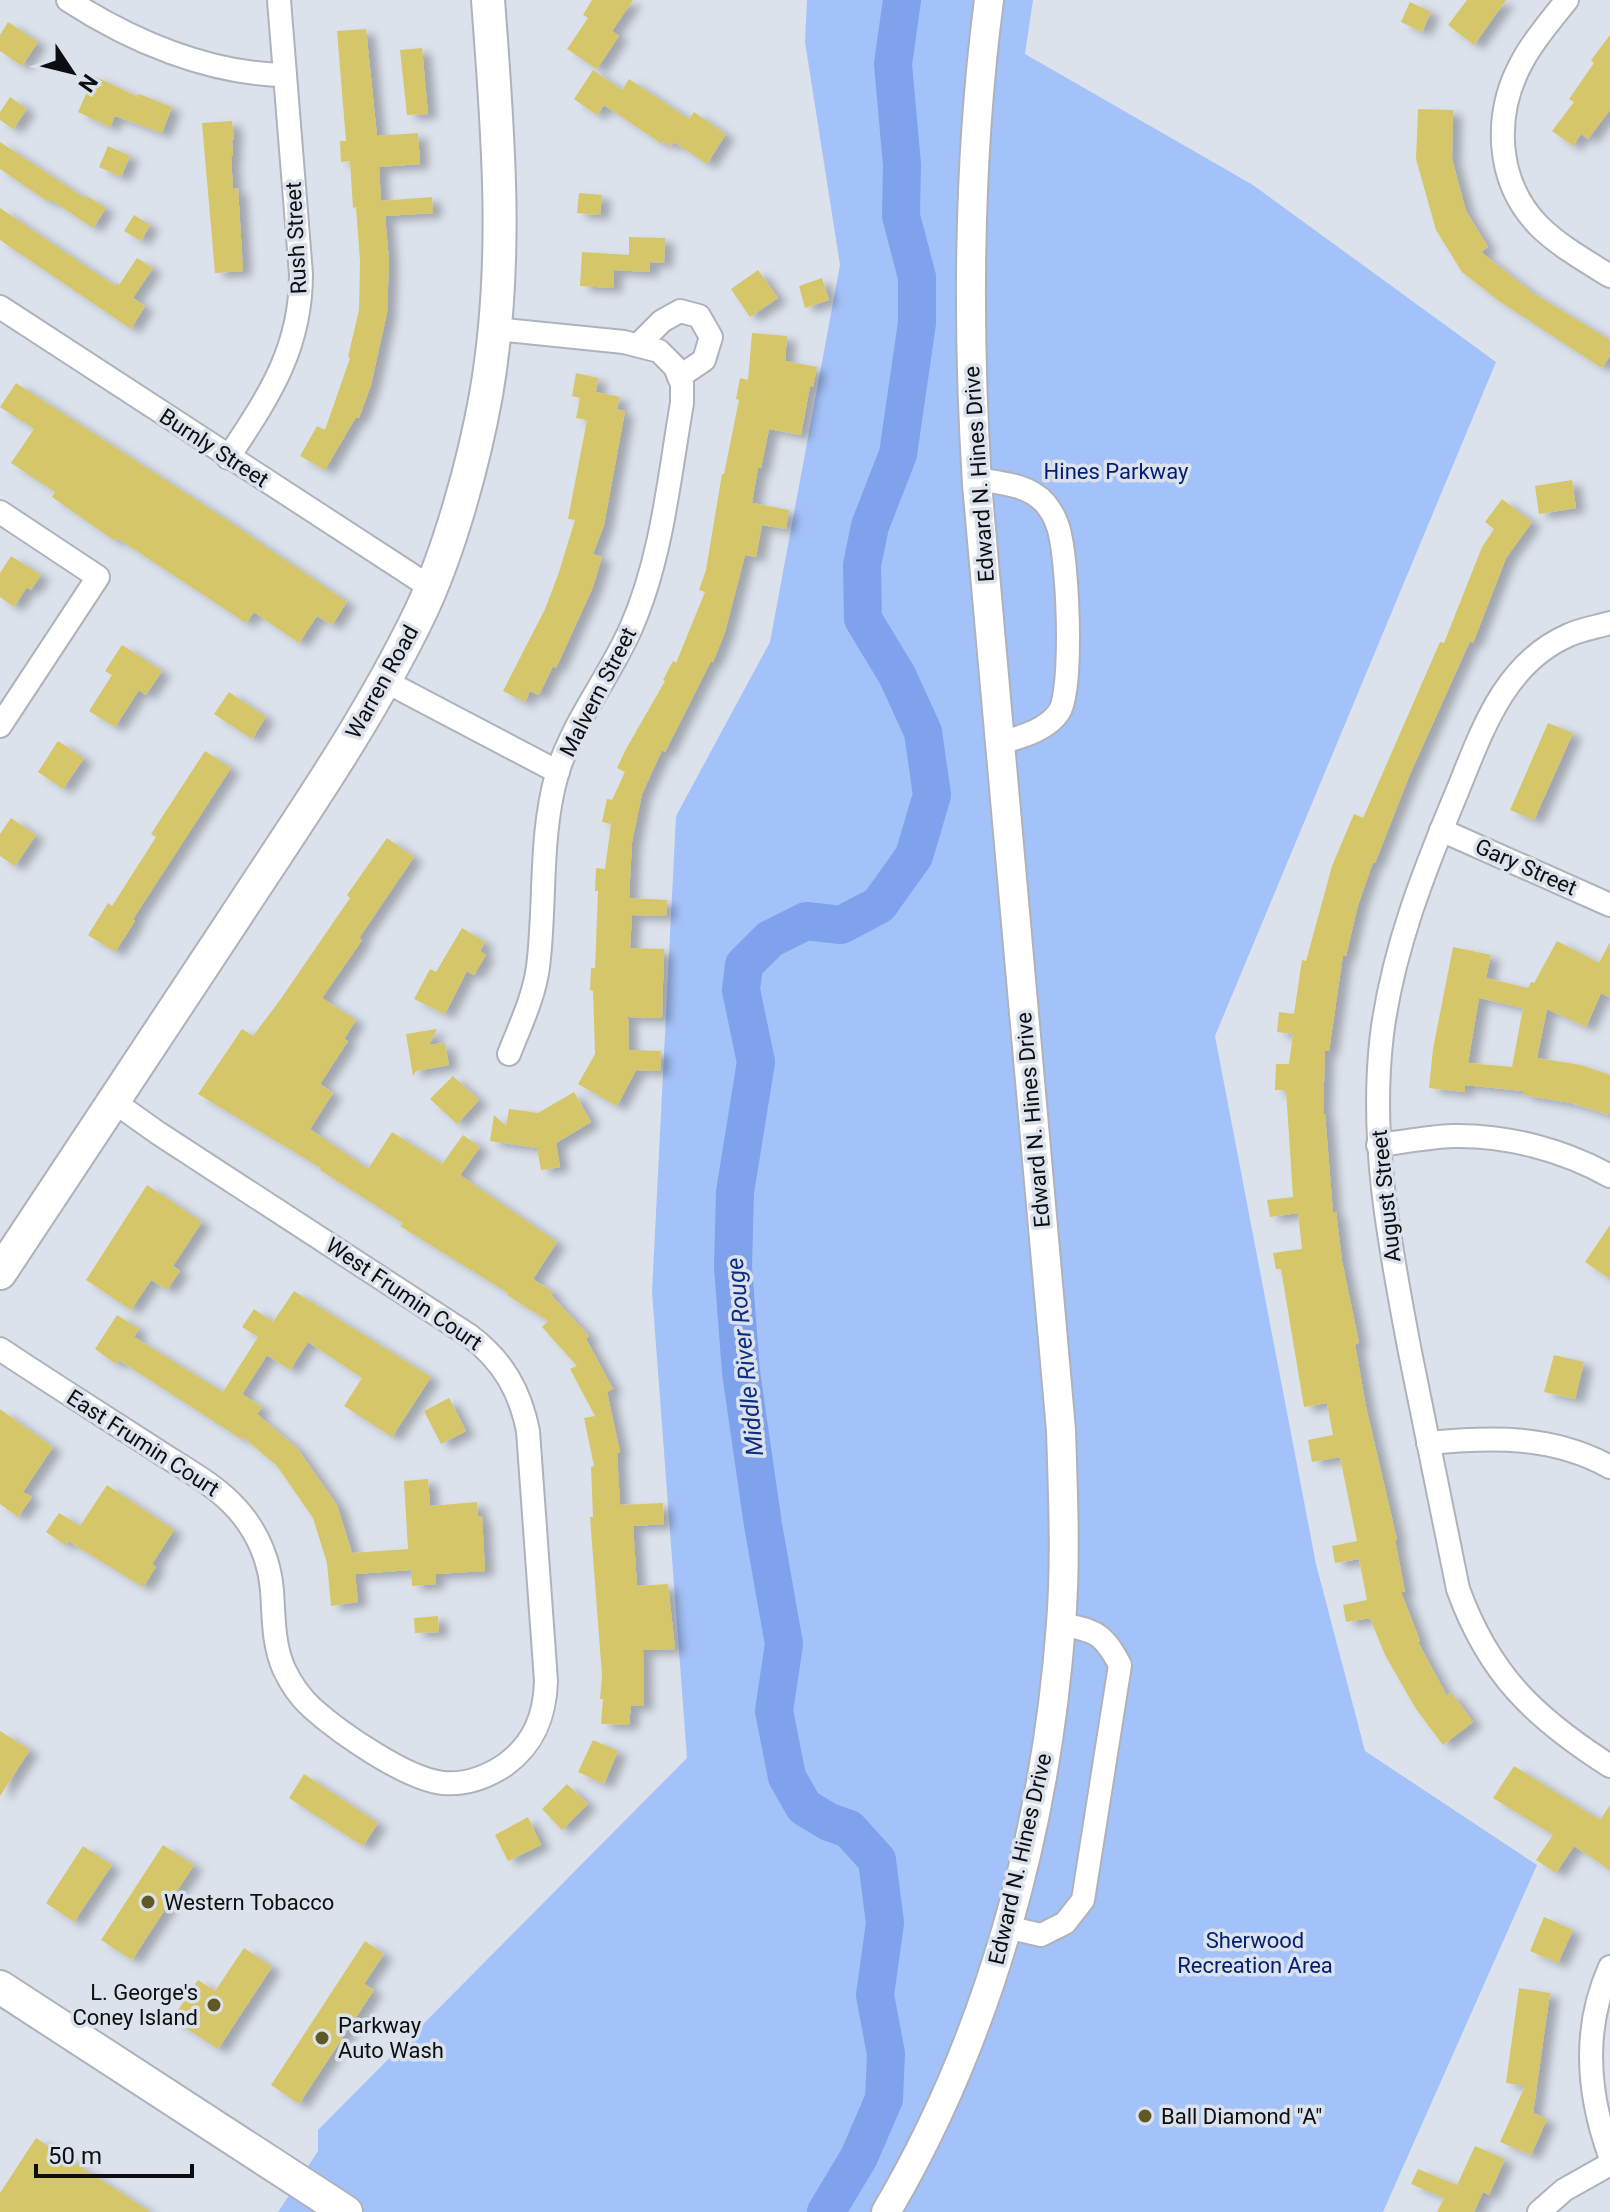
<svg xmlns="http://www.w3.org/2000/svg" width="1610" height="2212" viewBox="0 0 1610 2212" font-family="Roboto,sans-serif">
  <defs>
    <filter id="shadow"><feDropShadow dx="9" dy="5" stdDeviation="4" flood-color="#0004"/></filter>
  </defs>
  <rect width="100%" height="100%" fill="#dce2ec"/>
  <!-- green -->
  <polygon fill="#a4c2fa" points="807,0 1033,0 1025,54 1253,185 1496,362 1215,1036 1316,1564 1365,1751 1537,1865 1383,2212 278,2212 318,2151 318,2130 687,1758 652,1292 676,816 770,642 840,265 805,42"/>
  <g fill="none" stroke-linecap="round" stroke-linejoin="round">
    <!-- river -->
    <polyline stroke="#7ea2eb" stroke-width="38" points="826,2212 859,2157 884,2099 886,2054 875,1995 885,1923 877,1860 849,1829 829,1822 804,1807 787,1777 774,1711 784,1644 763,1525 741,1372 733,1267 735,1192 756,1062 741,990 744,965 770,939 806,921 841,925 879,905 914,856 932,795 923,732 897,675 863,619 862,565 870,526 898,454 917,323 917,277 901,216 902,165 893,64 902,0"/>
  </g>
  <!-- building -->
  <g fill="#d5c66b" fill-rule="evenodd" filter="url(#shadow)">
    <polygon points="592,0 633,0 612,31 619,36 597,69 567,49 588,18 583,15"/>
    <polygon points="1467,0 1506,0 1474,45 1448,25"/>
    <polygon points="1410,2 1431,12 1422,32 1401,22"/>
    <polygon points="8,22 38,42 22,66 0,51 0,35"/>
    <polygon points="366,29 377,136 418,133 420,164 379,167 381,201 432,197 433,213 385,216 389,261 387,313 371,385 359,418 356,417 325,470 300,456 317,426 325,430 350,358 348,357 359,310 360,261 356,207 353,208 350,161 341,162 340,141 346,141 337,31"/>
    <polygon points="1610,35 1610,110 1588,139 1581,134 1573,146 1552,131 1574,102 1569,99 1594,63 1591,60"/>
    <polygon points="422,48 428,114 407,115 400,50"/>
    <polygon points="593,70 622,90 629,79 689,119 694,112 726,134 707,164 674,142 671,146 664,141 662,144 604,105 597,115 574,99"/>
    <polygon points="94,76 138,97 139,94 172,107 162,133 115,116 110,127 78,112"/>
    <polygon points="10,97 27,109 13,129 0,120 0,112"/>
    <polygon points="1418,109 1453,110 1452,159 1466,211 1488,247 1481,252 1533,293 1610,340 1610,356 1602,368 1499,301 1462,272 1436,230 1416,159"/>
    <polygon points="232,121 234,140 232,140 233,156 231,156 233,189 238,188 243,271 215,273 202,123"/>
    <polygon points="0,142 86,199 87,196 106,208 93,228 53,201 47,201 0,169"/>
    <polygon points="108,146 130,156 121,177 99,167"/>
    <polygon points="579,193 602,195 600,215 577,213"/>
    <polygon points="0,208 115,286 116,283 119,285 137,258 153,268 133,298 145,306 131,329 0,240"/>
    <polygon points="134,215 150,225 141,241 124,231"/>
    <polygon points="629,237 665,238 664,263 650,262 650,272 614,270 613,288 580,286 582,252 629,255"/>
    <polygon points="758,270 778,298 750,317 731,289"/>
    <polygon points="822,278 829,300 805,308 799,286"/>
    <polygon points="752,333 787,336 785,361 817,367 813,387 810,386 801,435 769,429 761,468 758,468 752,503 789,510 786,529 762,525 756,557 745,555 725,632 713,662 711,661 665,752 662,750 642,794 632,842 629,898 667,900 666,916 632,915 630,948 664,949 662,1018 628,1017 629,1050 661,1051 660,1071 636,1070 617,1106 578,1084 595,1054 593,991 590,990 591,968 595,968 598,891 595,891 596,868 605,869 611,824 602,822 607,799 612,800 625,772 617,768 626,749 665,681 663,680 673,661 676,663 705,592 699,590 706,570 722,474 724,474 739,400 736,399 740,378 748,380"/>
    <polygon points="576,373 598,378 596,392 620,397 617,409 625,411 604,525 593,554 602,557 593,587 556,668 553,666 539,695 530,691 525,702 503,691 545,609 558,575 575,520 568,519 587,420 576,418 580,398 572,396"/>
    <polygon points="16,383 221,516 347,602 332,625 317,616 299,643 254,612 246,623 117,538 115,541 52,497 55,492 11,463 34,429 0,407"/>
    <polygon points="1572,480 1576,508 1539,514 1535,486"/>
    <polygon points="1502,499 1532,522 1506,558 1473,643 1470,641 1410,774 1375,863 1373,862 1358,905 1346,956 1343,955 1329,1051 1325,1051 1323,1114 1325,1114 1333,1213 1336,1212 1342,1261 1359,1343 1355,1344 1366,1407 1397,1540 1395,1540 1405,1592 1401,1592 1420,1641 1418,1642 1447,1696 1451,1692 1473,1722 1443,1745 1416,1709 1385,1655 1370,1618 1346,1622 1343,1605 1367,1600 1359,1559 1335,1563 1332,1546 1357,1541 1340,1457 1312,1462 1308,1440 1333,1435 1327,1403 1304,1407 1281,1269 1276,1269 1273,1253 1302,1249 1298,1213 1270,1217 1267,1200 1293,1197 1286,1090 1275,1090 1276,1064 1289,1064 1293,1034 1277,1032 1279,1012 1294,1014 1302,960 1306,961 1332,866 1354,814 1363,818 1440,642 1444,643 1482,547 1494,529 1485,522"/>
    <polygon points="11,556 41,575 31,590 27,587 14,607 0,597 0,573"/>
    <polygon points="122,645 162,671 146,695 139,690 115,727 89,711 112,675 105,671"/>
    <polygon points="229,692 266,717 252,739 214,714"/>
    <polygon points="1548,723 1573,733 1534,820 1510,810"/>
    <polygon points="58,741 84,758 63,789 38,772"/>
    <polygon points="205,751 231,768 133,919 135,921 115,952 88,935 108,903 112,906 156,837 151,834"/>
    <polygon points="11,818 36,835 15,866 0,856 0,834"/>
    <polygon points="387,838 414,857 359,938 362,940 322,998 356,1020 344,1039 348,1041 320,1084 333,1093 310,1129 368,1169 392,1132 442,1164 463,1135 480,1147 460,1175 557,1242 533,1279 553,1292 551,1295 589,1336 586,1339 613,1389 607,1392 620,1452 617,1453 620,1505 663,1503 664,1524 633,1526 637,1586 668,1584 675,1649 643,1650 644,1706 631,1705 629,1725 601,1724 603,1699 600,1699 602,1676 590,1517 593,1517 591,1467 594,1466 584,1418 595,1416 570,1369 577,1366 542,1327 548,1321 507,1295 508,1293 400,1226 403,1223 320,1170 321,1168 198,1094 242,1029 253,1036 280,1000 350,898 347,895"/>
    <polygon points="462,928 485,942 480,951 486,955 474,975 467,971 445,1014 414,999 430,969 436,972"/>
    <path d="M1557,941L1599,963L1610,942V998L1601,993L1586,1027L1547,1009L1537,1058L1581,1065L1610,1075V1115L1571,1103L1523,1095V1091L1465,1085V1092L1429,1088L1433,1049L1453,947L1491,955L1486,978L1528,988L1531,982L1534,983ZM1479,998L1523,1008L1512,1067L1468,1063Z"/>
    <polygon points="437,1029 429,1045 445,1043 449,1065 416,1071 413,1076 406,1034"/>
    <polygon points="453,1076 479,1100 457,1124 430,1099"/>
    <polygon points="574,1092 591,1122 556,1143 560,1167 541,1170 537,1148 490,1141 494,1115 506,1126 509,1109 538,1113"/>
    <polygon points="147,1185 202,1222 173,1266 180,1271 167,1290 151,1280 131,1310 86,1280"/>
    <polygon points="1610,1225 1610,1279 1585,1262"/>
    <polygon points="294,1291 431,1377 392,1437 344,1406 362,1378 308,1342 290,1370 267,1355 242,1394 262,1407 257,1414 297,1448 337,1505 352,1553 408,1549 404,1481 428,1479 430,1506 477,1502 478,1516 482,1516 485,1571 435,1574 436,1584 412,1586 411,1570 355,1574 358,1602 331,1606 327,1563 313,1518 277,1466 242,1436 241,1439 119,1360 116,1364 95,1349 117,1315 139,1329 134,1337 223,1392 258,1337 242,1327 254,1309 273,1322"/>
    <polygon points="1554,1355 1584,1362 1575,1399 1544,1392"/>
    <polygon points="449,1398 466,1431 441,1444 424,1411"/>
    <polygon points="0,1409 53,1447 23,1492 32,1497 18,1517 0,1504"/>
    <polygon points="107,1485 174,1530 152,1564 156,1567 143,1587 68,1541 65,1545 46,1532 59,1513 80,1526"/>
    <polygon points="438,1616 439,1632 415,1633 414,1618"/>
    <polygon points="0,1731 30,1750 0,1796"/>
    <polygon points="593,1740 618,1751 604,1784 578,1772"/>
    <polygon points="1514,1766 1600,1820 1610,1805 1610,1870 1574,1846 1556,1873 1536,1860 1553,1835 1493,1798"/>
    <polygon points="304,1774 378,1823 363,1846 289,1798"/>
    <polygon points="567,1784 588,1804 562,1830 542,1809"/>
    <polygon points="528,1817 541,1845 508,1861 495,1835"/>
    <polygon points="163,1845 194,1865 132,1960 101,1940"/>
    <polygon points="83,1846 112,1865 74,1922 46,1903"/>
    <polygon points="1544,1917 1573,1930 1558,1963 1530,1951"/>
    <polygon points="365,1941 384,1954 364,1984 374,1990 299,2104 271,2085"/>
    <polygon points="244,1948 272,1967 218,2049 172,2019 198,1980 215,1991"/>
    <polygon points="1519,1988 1550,1993 1533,2113 1547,2119 1531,2155 1500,2142 1525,2086 1506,2083"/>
    <polygon points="36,2138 151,2212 0,2212 0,2193"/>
    <polygon points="1475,2146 1505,2159 1489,2195 1483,2192 1474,2212 1437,2212 1444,2198 1411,2184 1418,2169 1457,2185"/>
  </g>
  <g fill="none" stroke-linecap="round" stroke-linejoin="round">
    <defs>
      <g id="minor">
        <path d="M68,0C131,41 209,74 285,75"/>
        <path d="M1567,0C1552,19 1535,38 1523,60C1493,113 1495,181 1539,226C1559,246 1586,261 1610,276"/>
        <polyline points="0,307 430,587"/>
        <path d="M496,329L624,342L659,351L675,367L682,384V403C669,478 662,558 631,628C609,678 573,721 557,774C539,837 546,904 538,967C534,997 520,1026 509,1054"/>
        <polyline points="639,344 662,321 680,311 699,316 711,337 704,360 679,377"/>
        <path d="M228,458C268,397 301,350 301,274L279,0"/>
        <path d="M977,479C1000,483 1028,484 1045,503C1049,508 1055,518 1057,524C1068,550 1074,689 1059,712C1046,731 1020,737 1000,743"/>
        <polyline points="0,512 98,577 0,726"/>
        <path d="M1610,623C1597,627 1582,629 1569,635C1504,663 1482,731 1457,792C1424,871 1393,949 1382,1034C1369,1142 1390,1246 1410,1352C1426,1431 1442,1510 1458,1589C1489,1675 1535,1718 1610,1766"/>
        <polyline points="385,681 558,772"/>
        <polyline points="1441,830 1610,905"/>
        <path d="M1378,1145C1403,1142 1428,1137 1453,1136C1507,1135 1563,1150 1610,1176"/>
        <path d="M0,1349C51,1383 102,1415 153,1448C181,1467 214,1483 237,1509C257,1531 270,1561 272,1591C274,1618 273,1644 284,1669C291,1684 300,1697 312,1708C340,1733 406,1779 443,1783C465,1785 487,1777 505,1765C534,1744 545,1716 546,1681L528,1431C520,1391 503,1361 470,1336L158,1133L113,1101"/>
        <path d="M1428,1443C1493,1437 1552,1435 1610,1467"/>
        <path d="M1006,1927L1041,1935L1065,1923L1083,1900L1120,1665C1103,1633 1096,1631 1061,1624"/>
        <path d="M1610,1967C1582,2029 1588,2095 1610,2156"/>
        <polyline points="1539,2212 1564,2190 1610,2164"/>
      </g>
      <path id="tertiary" d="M886,2212C990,2036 1046,1827 1061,1624C1066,1560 1063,1495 1061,1430L977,484C967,323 968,160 989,0"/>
      <g id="secondary">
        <path d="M0,1273C77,1157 153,1041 230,925C297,822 368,722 421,611C450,549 474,462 486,395C509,263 498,132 488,0"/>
        <polyline points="0,1987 346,2212"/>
      </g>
    </defs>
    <!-- minor casing -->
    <use href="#minor" stroke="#adb2bb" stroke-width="26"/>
    <!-- tertiary casing -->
    <use href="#tertiary" stroke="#adb2bb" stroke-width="32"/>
    <!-- secondary casing -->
    <use href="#secondary" stroke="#adb2bb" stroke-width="36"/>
    <!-- minor -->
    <use href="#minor" stroke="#fff" stroke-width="22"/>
    <!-- tertiary -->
    <use href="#tertiary" stroke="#fff" stroke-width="28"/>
    <!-- secondary -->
    <use href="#secondary" stroke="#fff" stroke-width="32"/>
  </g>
  <!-- markers -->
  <g fill="#605824" stroke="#dce2ec" stroke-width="3">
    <circle cx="148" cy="1902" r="8"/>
    <circle cx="214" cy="2005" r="8"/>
    <circle cx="322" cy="2038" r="8"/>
    <circle cx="1145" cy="2116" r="8"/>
  </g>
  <g text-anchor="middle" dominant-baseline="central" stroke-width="7" stroke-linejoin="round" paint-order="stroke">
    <!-- street labels -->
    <g font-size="22" fill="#0d0e11" stroke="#dce2ec">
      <text transform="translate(296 238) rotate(-93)">Rush Street</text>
      <text transform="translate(214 448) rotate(33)">Burnly Street</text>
      <text transform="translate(979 474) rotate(-94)">Edward N. Hines Drive</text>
      <text transform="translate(382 682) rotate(-61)">Warren Road</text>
      <text transform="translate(598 692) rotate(-63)">Malvern Street</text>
      <text transform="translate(1526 867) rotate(24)">Gary Street</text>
      <text transform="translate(1033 1120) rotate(-95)">Edward N. Hines Drive</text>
      <text transform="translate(1386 1196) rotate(-96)">August Street</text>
      <text transform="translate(404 1294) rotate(34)">West Frumin Court</text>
      <text transform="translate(143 1443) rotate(33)">East Frumin Court</text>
      <text transform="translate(1020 1859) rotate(-77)">Edward N. Hines Drive</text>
    </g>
    <!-- park labels -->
    <g font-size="22" fill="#011f70" stroke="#dce2ec">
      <text x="1116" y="471">Hines Parkway</text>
      <text x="1255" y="1940">Sherwood<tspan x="1255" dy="25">Recreation Area</tspan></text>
    </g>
    <!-- poi labels -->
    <g font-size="22" fill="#0d0e11" stroke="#dce2ec" text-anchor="start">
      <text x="164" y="1902">Western Tobacco</text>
      <text x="198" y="1992" text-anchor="end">L. George's<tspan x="198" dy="25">Coney Island</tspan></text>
      <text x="338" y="2025">Parkway<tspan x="338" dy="25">Auto Wash</tspan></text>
      <text x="1161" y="2116">Ball Diamond "A"</text>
    </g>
    <!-- water labels -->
    <g font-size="24" font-style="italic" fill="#0b2e80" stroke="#dce2ec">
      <text transform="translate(745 1357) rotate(-96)">Middle River Rouge</text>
    </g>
  </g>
  <!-- north arrow -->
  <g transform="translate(72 72) rotate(125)" stroke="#dce2ec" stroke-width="6" paint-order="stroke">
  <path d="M0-6L14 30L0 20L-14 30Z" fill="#0d0e11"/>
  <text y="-12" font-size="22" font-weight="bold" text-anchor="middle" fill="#0d0e11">N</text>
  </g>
  <!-- scale -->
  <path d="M36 2164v12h156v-12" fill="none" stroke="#0d0e11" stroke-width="4"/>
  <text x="48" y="2164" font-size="24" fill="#0d0e11" stroke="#dce2ec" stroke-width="6" paint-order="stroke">50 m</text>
</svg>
